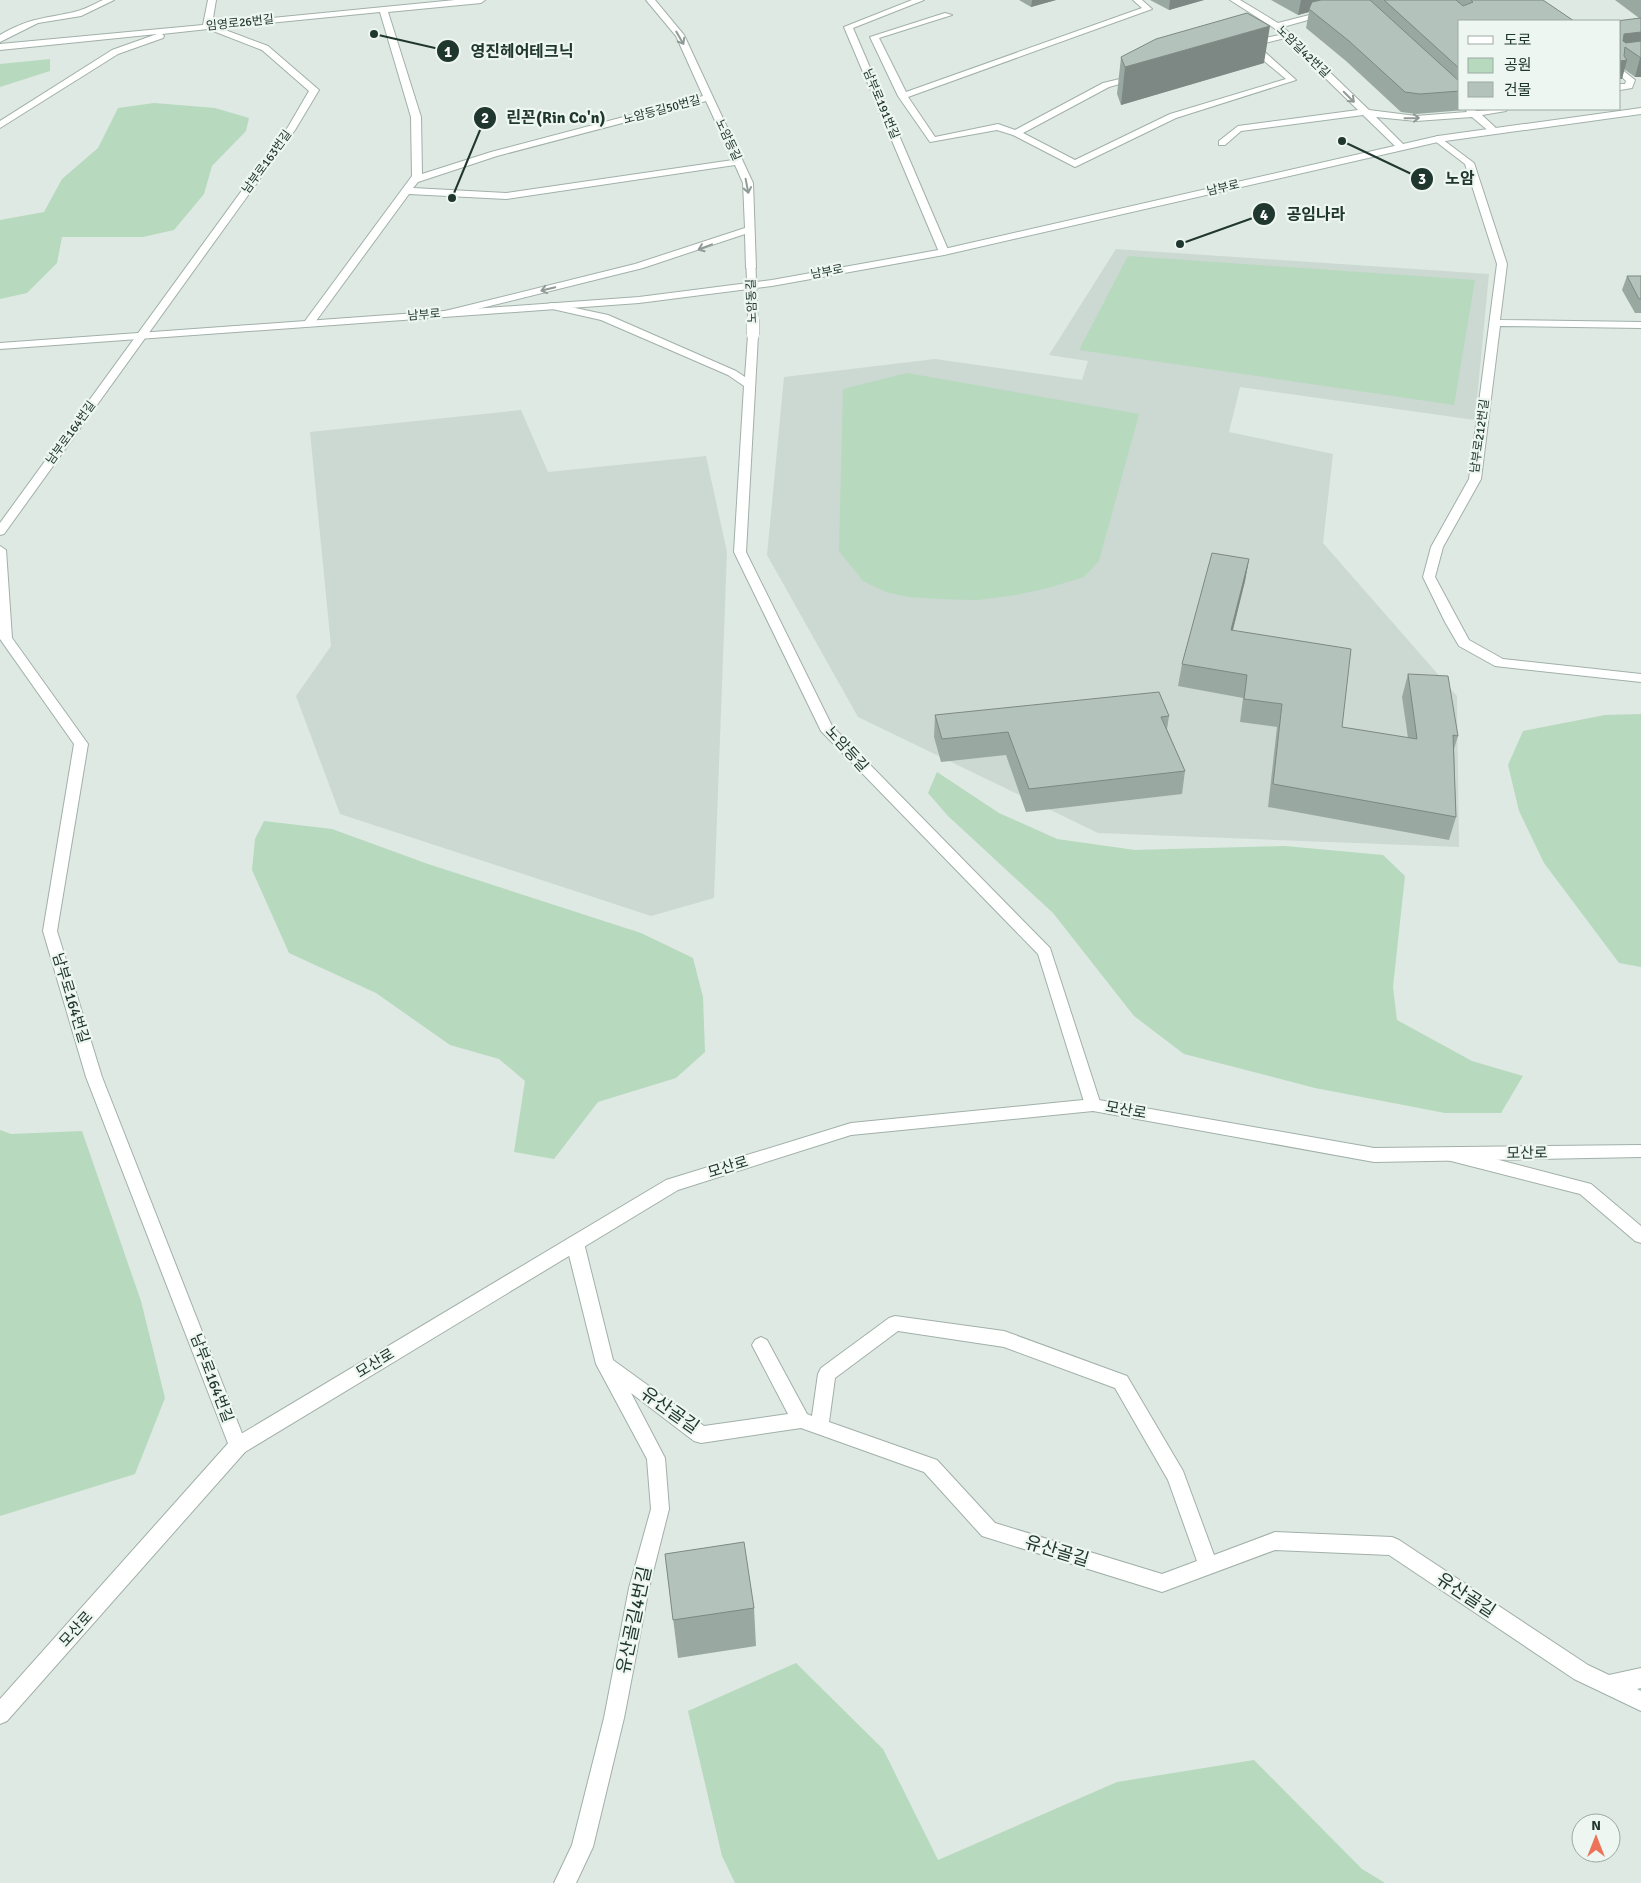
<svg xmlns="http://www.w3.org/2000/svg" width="1641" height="1883" viewBox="0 0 1641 1883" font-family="Signika,'Noto Sans KR',sans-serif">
  <rect width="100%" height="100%" fill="#dee9e3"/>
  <!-- built -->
  <g fill="#ccd8d2">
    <polygon points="1116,249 1489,274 1475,420 1240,387 1229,432 1333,454 1323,543 1457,696 1459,847 1098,833 858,717 767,555 784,377 935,359 1082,380 1088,361 1049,355"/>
    <polygon points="521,410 548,472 706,456 727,552 714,898 651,916 340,814 296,696 331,646 310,432"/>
  </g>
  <!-- green -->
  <g fill="#b7d9be">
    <polygon points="50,59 50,71 0,87 0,64"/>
    <polygon points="154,103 215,108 249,118 246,131 212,166 204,194 174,230 143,237 62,237 57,263 27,293 0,299 0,220 44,212 62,179 98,148 118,108"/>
    <polygon points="1128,256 1475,280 1454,405 1079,350"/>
    <polygon points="907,373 1139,414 1099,561 1084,577 1048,588 1016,595 978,600 938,599 908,597 886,592 863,581 839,551 843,389"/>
    <polygon points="1641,714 1641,967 1619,963 1544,863 1519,811 1508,765 1523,731 1605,715"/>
    <polygon points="937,772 999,813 1057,839 1135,850 1285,846 1383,855 1405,876 1393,987 1397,1020 1472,1061 1523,1076 1501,1113 1445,1113 1315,1088 1184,1054 1134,1016 1053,913 948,816 928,793"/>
    <polygon points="264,821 332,829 428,864 641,933 693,958 703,997 705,1052 676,1078 598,1102 554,1159 514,1152 525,1081 499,1059 450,1045 376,993 289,953 252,870 255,839"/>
    <polygon points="0,1130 11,1134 82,1131 141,1301 165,1398 135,1474 0,1516"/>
    <polygon points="796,1663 883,1749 938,1860 1117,1782 1254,1760 1362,1869 1385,1883 735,1883 722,1856 688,1711"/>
  </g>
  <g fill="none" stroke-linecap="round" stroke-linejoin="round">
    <defs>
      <g id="service">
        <polygon points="1133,0 1142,0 1152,9 908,97 935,137 998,124 1015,130 1103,83 1141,74 1141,78 1109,87 1023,133 1075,160 1170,114 1286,79 1246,46 1246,42 1289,33 1289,37 1257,45 1296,80 1176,118 1075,167 1013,135 997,130 930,142 898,96 870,37 945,13 952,15 879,38 906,92 1142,8"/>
        <polygon points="1453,1148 1591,1184 1641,1226 1641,1243 1635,1241 1580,1194 1447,1160 1445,1155 1447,1150"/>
      </g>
      <g id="minor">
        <path d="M103,0H114L81,16L38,23L0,42V35C29,18 43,19 74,12C84,10 94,4 103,0Z"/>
        <path d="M208,0H216L212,24L455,0H485L481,3L388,12L421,117L422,174L491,152L703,96L676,36L646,0H655L684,35L753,183L756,268L751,271L746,268L745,234L643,268L449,316L444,313L445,311L635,264L745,228L743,183L735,165L506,199L409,194L313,325H305L304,323L305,321L412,176L411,117L380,12L220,28L268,46L319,90L295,130L4,534L0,535V523L288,127L309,91L262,50L208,29L162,34L164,36L163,38L118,54L0,128V121L112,50L157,34L0,50V44L203,25ZM706,101L733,160L506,193L413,188L418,182L497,156Z"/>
        <polygon points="912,0 924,0 853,28 949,252 944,255 939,252 844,27"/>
        <polygon points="1230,0 1240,0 1278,23 1329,10 1329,14 1283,27 1369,110 1416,116 1467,112 1465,109 1474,109 1476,111 1507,109 1506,111 1482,115 1499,131 1494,134 1491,133 1472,117 1416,121 1376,117 1406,147 1401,150 1398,149 1363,115 1241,131 1225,145 1219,145 1219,141 1238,126 1358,110 1274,28"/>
        <polygon points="1620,68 1635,80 1632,88 1620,90 1620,84 1625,84 1626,81 1620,75"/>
        <polygon points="1438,136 1474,163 1507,264 1500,320 1641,322 1641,328 1500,326 1481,479 1443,547 1435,577 1469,640 1503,659 1641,674 1641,682 1495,666 1459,646 1445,622 1423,577 1431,547 1469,479 1497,264 1465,164 1435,141 1435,137"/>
        <polygon points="552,303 608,315 736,371 745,377 748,335 753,332 758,335 746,552 832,726 1050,948 1101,1105 1099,1109 1093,1111 1087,1109 1085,1105 1038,954 821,731 734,552 744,386 728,375 601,320 548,308 547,306 548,304"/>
        <polygon points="0,546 6,550 12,638 88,744 57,931 102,1077 247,1446 245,1452 238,1454 231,1452 229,1446 86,1077 43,931 74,744 0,639"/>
        <path d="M575,1236L581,1238L584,1243L613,1360L704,1426L788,1414L752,1345L755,1340L761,1337L767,1340L807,1414L812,1416L818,1374L821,1368L889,1318L895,1316L1004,1331L1127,1376L1183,1471L1214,1555L1275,1532L1392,1537L1399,1540L1588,1665L1609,1675L1641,1668V1688L1637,1689L1641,1691V1711L1574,1679L1389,1555L1275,1550L1162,1592L982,1536L924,1472L801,1428L701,1443L694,1441L631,1393L665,1458L669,1509L649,1588L624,1718L593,1847L576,1883H554L572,1845L604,1718L629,1588L651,1509L647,1459L596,1364L566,1243L569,1238ZM898,1331L1004,1347L1115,1388L1168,1480L1197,1561L1162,1574L995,1523L937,1460L829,1422L835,1378Z"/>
      </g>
      <g id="tertiary">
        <polygon points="1641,108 1641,114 1438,142 944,255 772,286 639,303 0,349 0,343 639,297 772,280 944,249 1438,136"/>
        <polygon points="1093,1099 1374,1148 1641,1145 1641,1157 1374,1162 1093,1111 851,1135 678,1190 245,1452 7,1721 0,1724 0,1699 231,1440 666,1180 851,1123"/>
      </g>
    </defs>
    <!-- service casing -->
    <use href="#service" stroke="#a1b0a9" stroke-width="2"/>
    <!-- minor casing -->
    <use href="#minor" stroke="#a1b0a9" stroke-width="2"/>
    <!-- tertiary casing -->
    <use href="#tertiary" stroke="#a1b0a9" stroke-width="2"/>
    <!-- service -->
    <use href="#service" fill="#fff" fill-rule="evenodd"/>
    <!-- minor -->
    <use href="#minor" fill="#fff" fill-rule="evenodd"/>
    <!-- tertiary -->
    <use href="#tertiary" fill="#fff" fill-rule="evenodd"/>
    <defs>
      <polyline id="minor-bridge-far1" points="751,268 753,320"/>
      <polyline id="minor-bridge" points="753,319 753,335"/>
    </defs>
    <!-- minor-bridge-far1 casing -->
    <use href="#minor-bridge-far1" stroke="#a1b0a9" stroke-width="11" stroke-linecap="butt"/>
    <!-- minor-bridge casing -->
    <use href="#minor-bridge" stroke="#a1b0a9" stroke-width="13" stroke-linecap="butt"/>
    <!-- minor-bridge-far1 -->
    <use href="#minor-bridge-far1" stroke="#fff" stroke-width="9"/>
    <!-- minor-bridge -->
    <use href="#minor-bridge" stroke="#fff" stroke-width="12"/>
  </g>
  <!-- wall -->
  <g fill="#9aa8a2">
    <polygon points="1019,0 1056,0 1031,7"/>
    <polygon points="1150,0 1204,0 1169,10"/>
    <polygon points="1271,0 1543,0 1460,21 1460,109 1464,109 1464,110 1416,114 1401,112 1346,61 1306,28 1309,12 1298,15"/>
    <polygon points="1615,0 1641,0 1641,77 1635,77 1624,69 1622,79 1620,79 1620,21 1639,18"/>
    <polygon points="1121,57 1264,63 1121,105 1117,94"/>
    <polygon points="1627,276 1641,276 1641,313 1635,313 1622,290"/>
    <polygon points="1249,559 1245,581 1233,630 1342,727 1408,738 1402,697 1408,674 1458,736 1454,749 1456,817 1449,840 1268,807 1277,727 1240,722 1243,698 1178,686 1182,664"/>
    <polygon points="935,715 1169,716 1167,729 1185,771 1182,794 1026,812 1006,755 941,762 934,737"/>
    <polygon points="665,1554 754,1608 756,1646 678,1658"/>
  </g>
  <!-- shaded-wall -->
  <g fill="#7d8884">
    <polygon points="1032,0 1056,0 1031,7"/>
    <polygon points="1170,0 1204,0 1169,10"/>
    <polygon points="1301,0 1346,0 1309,9 1309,12 1298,15"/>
    <polygon points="1270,26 1264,63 1121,105 1125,67"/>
    <polygon points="1641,32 1641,50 1625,47 1620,53 1624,34"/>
    <polygon points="1640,58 1641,58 1641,77 1635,77"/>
    <polygon points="1627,60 1622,79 1620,79 1620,61"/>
    <polygon points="1249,559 1245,581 1227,653 1231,630"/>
  </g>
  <!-- building -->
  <g fill="#b3c3bc" stroke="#7d8884">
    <polygon points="1321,0 1370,0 1460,82 1460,91 1420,94 1405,92 1349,41 1309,9 1312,2"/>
    <polygon points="1384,0 1456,0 1463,6 1473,2 1471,0 1543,0 1574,21 1460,21 1460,69"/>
    <polygon points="1247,13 1270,26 1125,67 1121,57 1156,39"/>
    <polygon points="1641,18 1641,32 1624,34 1623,41 1626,43 1641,41 1641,58 1625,47 1624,56 1627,60 1620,61 1620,21 1616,21"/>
    <polygon points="1627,276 1641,276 1641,299 1639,299"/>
    <polygon points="1212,553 1249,559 1231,630 1351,649 1342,727 1417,739 1408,674 1448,676 1458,736 1453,735 1456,817 1273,784 1282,704 1244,699 1247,675 1182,664"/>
    <polygon points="1159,692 1169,716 1161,717 1185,771 1029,789 1008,732 942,739 935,715"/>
    <polygon points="744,1542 754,1608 673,1620 665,1554"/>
  </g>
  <!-- one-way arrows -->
  <defs><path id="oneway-shaft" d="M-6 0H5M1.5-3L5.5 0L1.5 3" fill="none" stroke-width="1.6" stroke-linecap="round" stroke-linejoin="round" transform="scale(1.25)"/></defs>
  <g stroke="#909b97">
    <use href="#oneway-shaft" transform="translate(680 38) rotate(60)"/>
    <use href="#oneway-shaft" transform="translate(1349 97) rotate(45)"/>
    <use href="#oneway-shaft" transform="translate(1412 118) rotate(-1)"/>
    <use href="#oneway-shaft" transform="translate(747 186) rotate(79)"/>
    <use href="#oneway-shaft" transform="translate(705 247) rotate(159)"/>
    <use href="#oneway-shaft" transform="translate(548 289) rotate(166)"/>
  </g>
  <g text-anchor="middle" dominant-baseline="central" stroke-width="4.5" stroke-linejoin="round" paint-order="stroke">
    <!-- far-street labels -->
    <g font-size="12" fill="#20372f" stroke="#eef6f1">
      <text transform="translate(240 23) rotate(-6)">임영로26번길</text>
      <text transform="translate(1303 52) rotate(44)">노암길42번길</text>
      <text transform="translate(881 104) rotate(67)">남부로191번길</text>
      <text transform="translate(662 110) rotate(-15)">노암등길50번길</text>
      <text transform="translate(728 140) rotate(65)">노암등길</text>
      <text transform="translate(267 162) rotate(-54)">남부로163번길</text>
      <text transform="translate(1223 188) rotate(-13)">남부로</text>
      <text transform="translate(827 272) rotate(-11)">남부로</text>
      <text transform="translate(752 301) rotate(-92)">노암동길</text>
      <text transform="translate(424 315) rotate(-4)">남부로</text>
      <text transform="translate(71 433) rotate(-54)">남부로164번길</text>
      <text transform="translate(1480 436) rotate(-82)">남부로212번길</text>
    </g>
    <!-- street labels -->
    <g font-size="15" fill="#20372f" stroke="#eef6f1">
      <text transform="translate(847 749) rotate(48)">노암등길</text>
      <text transform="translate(71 998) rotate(73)">남부로164번길</text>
      <text transform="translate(1126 1110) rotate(10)">모산로</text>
      <text transform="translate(1527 1153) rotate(-1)">모산로</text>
      <text transform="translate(728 1167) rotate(-17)">모산로</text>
      <text transform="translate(375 1363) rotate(-31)">모산로</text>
      <text transform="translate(212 1378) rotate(69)">남부로164번길</text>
      <text transform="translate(76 1629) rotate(-48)">모산로</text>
    </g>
    <!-- near-street labels -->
    <g font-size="18" fill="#20372f" stroke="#eef6f1">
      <text transform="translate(670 1410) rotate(35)">유산골길</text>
      <text transform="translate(1057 1551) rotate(17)">유산골길</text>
      <text transform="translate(1466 1595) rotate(33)">유산골길</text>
      <text transform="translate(634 1620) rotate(-78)">유산골길4번길</text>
    </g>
  </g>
  <!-- callouts -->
  <path fill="none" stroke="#20372f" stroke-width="2" d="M374 34L448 51M452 198L485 118M1342 141L1422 179M1180 244L1264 214"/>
  <g fill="#20372f" stroke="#eef6f1" stroke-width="2">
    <circle cx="374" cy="34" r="5"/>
    <circle cx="452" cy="198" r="5"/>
    <circle cx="1342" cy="141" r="5"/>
    <circle cx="1180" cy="244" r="5"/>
    <circle cx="448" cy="51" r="12"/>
    <circle cx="485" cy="118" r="12"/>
    <circle cx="1422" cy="179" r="12"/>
    <circle cx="1264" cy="214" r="12"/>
  </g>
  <g font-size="15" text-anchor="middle" font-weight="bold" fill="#fff">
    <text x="448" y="57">1</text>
    <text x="485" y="123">2</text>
    <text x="1422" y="184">3</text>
    <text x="1264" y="220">4</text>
  </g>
  <g font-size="16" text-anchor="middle" font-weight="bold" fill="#20372f" stroke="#eef6f1" stroke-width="4.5" stroke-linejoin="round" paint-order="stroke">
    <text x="522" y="57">영진헤어테크닉</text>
    <text x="556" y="123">린꼰(Rin Co'n)</text>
    <text x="1460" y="184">노암</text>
    <text x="1316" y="220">공임나라</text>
  </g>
  <!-- legend -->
  <rect x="1458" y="20" width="162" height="90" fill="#eef6f1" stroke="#9caaa3"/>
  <rect x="1468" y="36" width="25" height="8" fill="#ffffff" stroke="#9caaa3"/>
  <text x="1504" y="45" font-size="15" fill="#20372f">도로</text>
  <rect x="1468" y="58" width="25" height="15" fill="#b7d9be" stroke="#9caaa3"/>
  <text x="1504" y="70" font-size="15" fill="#20372f">공원</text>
  <rect x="1468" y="82" width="25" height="15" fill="#b3c3bc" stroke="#9caaa3"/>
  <text x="1504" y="95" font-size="15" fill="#20372f">건물</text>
  <!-- north arrow -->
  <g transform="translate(1596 1838)"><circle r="24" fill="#eef6f1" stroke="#9caaa3"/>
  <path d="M0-4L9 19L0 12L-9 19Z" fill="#ec7359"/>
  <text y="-8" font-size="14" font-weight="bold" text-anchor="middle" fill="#20372f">N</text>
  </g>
</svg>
